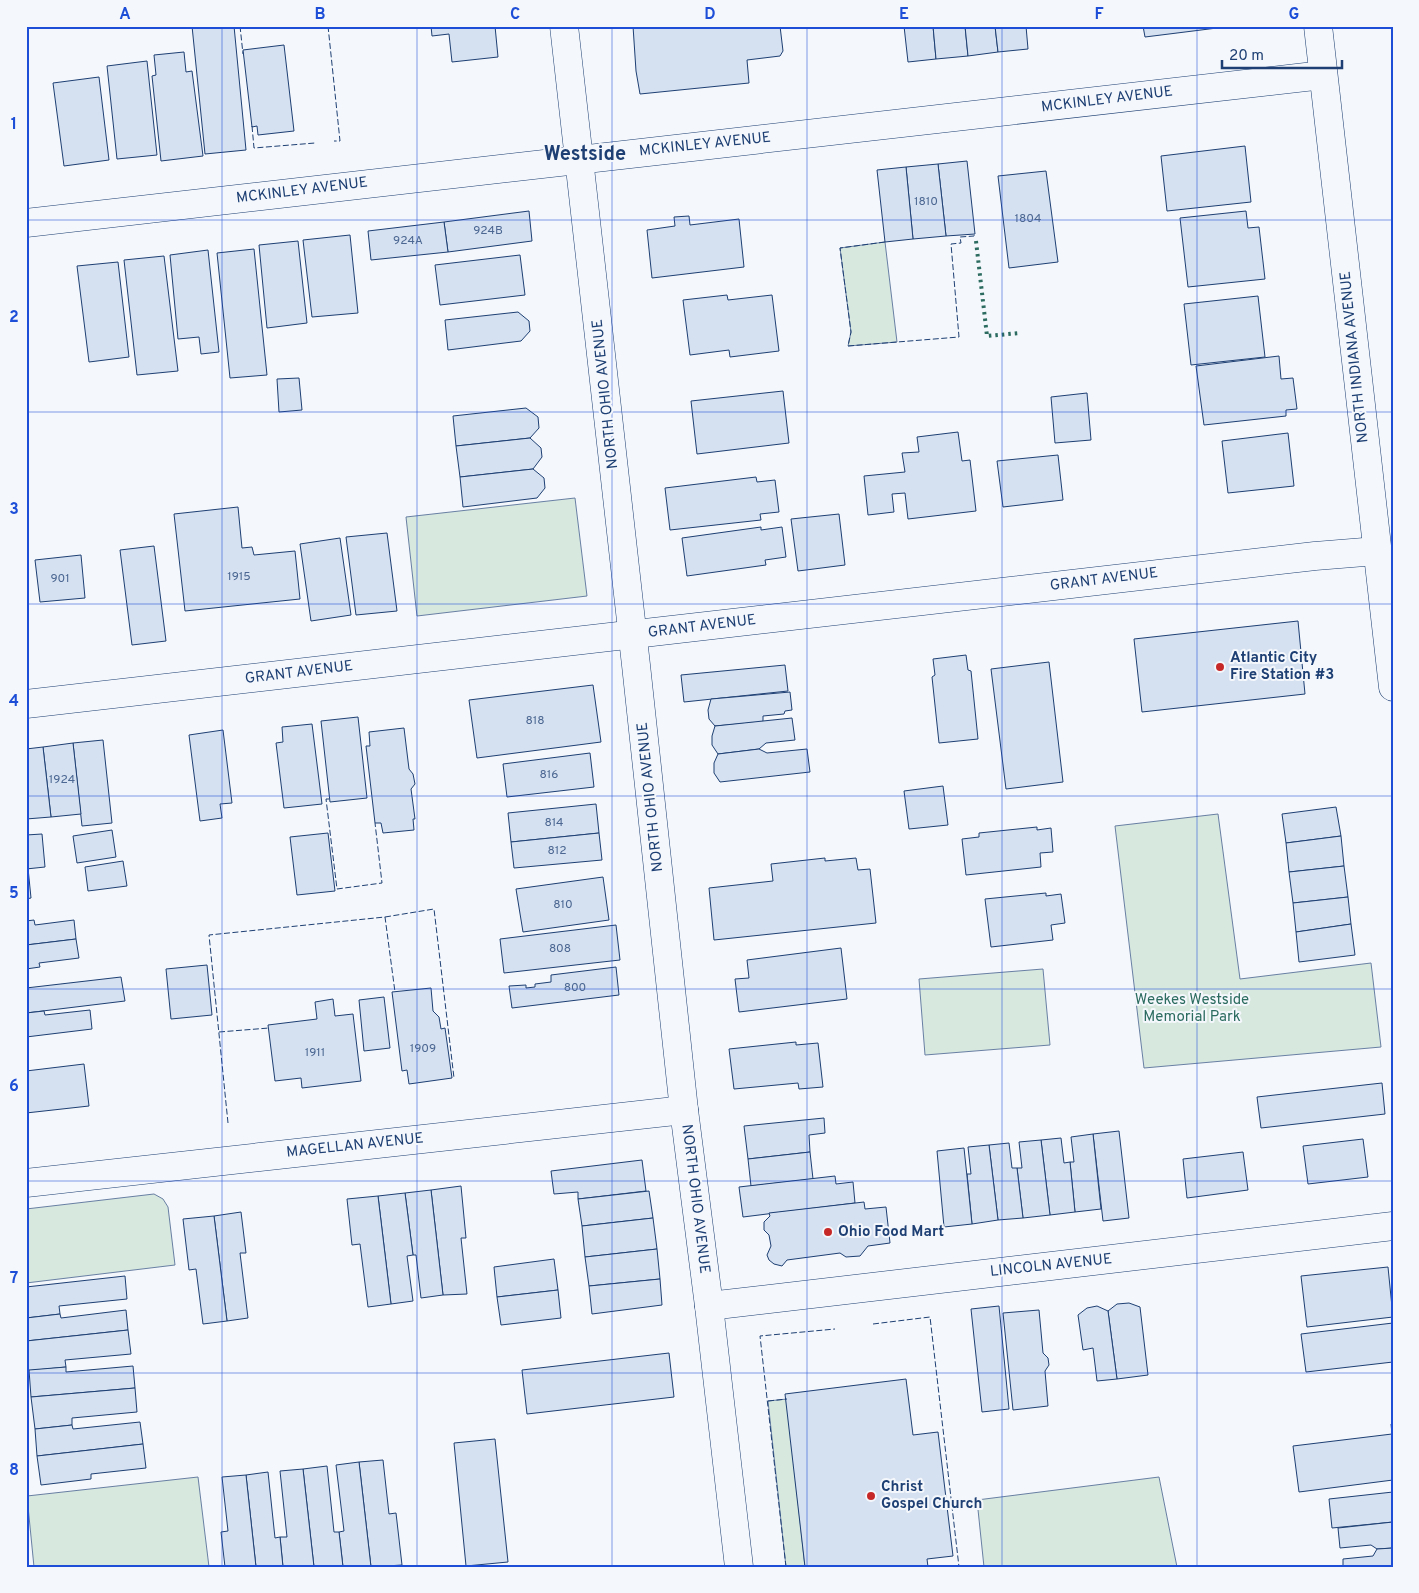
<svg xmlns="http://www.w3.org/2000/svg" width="1419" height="1593" viewBox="0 0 1419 1593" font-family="Overpass,sans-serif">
  <rect width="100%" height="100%" fill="#f4f7fb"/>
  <!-- green -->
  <g fill="#d7e8df" stroke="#687fa3">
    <polygon points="885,242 897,342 848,346 851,332 840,248"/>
    <polygon points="575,498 587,596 417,616 406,517"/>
    <polygon points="1218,814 1240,979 1371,963 1381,1047 1144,1068 1115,826"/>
    <polygon points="1043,969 1050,1045 925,1055 919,979"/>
    <polygon points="154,1194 163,1199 168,1207 175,1265 26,1283 26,1209"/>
    <polygon points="787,1399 805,1567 786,1567 768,1401"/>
    <polygon points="198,1477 209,1567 34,1567 27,1496"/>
    <polygon points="1159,1477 1177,1567 984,1567 977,1500"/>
  </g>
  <!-- building -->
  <g fill="#d5e0f0" stroke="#1d3f73">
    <polygon points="192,26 234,26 246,150 205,154"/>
    <polygon points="431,26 495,26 498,57 452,62 449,34 432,36"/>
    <polygon points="633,26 780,26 783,51 780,56 747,60 749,83 640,94 636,71"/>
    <polygon points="904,26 933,26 936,59 908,62"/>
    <polygon points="933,26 965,26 968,56 936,59"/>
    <polygon points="965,26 995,26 998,52 968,56"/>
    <polygon points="995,26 1026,26 1028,49 998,52"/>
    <polygon points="1143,26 1217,26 1217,28 1145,37"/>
    <polygon points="284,45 294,131 258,135 257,126 252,127 243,50"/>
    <polygon points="184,52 186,72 192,71 203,156 161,161 152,76 156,75 154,55"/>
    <polygon points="147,61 157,155 117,159 107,66"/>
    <polygon points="99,77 109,160 64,166 53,83"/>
    <polygon points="1245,146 1251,202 1167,211 1161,156"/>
    <polygon points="967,161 975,234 946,236 938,164"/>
    <polygon points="938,164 946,236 913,239 906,167"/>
    <polygon points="906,167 913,239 885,242 877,170"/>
    <polygon points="1046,171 1058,262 1009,268 998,176"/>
    <polygon points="529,211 532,241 448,252 444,222"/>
    <polygon points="1246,211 1248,228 1259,227 1265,279 1188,287 1180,218"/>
    <polygon points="689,216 690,225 739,219 744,267 652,278 647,230 675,226 674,217"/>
    <polygon points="444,222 448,252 371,260 368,231"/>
    <polygon points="350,235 358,313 312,317 303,240"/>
    <polygon points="298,241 307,323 267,328 259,245"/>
    <polygon points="254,249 267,375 230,378 217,253"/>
    <polygon points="208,250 219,352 201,354 199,337 178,339 170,255"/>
    <polygon points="520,255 525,295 440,305 435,265"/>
    <polygon points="164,256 178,371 137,375 124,260"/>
    <polygon points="118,262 129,357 89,362 77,266"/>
    <polygon points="727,295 728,300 772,295 779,351 730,357 729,350 690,355 683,300"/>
    <polygon points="1258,296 1265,357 1191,365 1184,304"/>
    <polygon points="518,312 529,321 530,331 521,341 448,350 445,320"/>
    <polygon points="1279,356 1281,379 1293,378 1297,409 1286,410 1286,416 1204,425 1196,366"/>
    <polygon points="299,378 302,410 279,412 277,379"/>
    <polygon points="783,391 789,443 697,454 691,401"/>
    <polygon points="1087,393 1091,440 1055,443 1051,397"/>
    <polygon points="526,408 538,417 539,428 530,438 456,446 453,416"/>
    <polygon points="958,432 962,461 970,460 976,511 908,519 905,493 892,494 894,512 868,515 864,476 905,472 902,453 919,452 917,437"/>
    <polygon points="1288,433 1294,486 1228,493 1222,441"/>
    <polygon points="530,438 541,448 542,457 533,469 460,477 456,446"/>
    <polygon points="1058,455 1063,500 1003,507 997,461"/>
    <polygon points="533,469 544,478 545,488 537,498 463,507 460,477"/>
    <polygon points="756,477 757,482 775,480 779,512 760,514 761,520 670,530 665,488"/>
    <polygon points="238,507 242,548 252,547 254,555 295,551 300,599 185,611 174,514"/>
    <polygon points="839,514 845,565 798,571 791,519"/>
    <polygon points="761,527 761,530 782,527 786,557 765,560 766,565 687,576 682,538"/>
    <polygon points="387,533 397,611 356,615 346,537"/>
    <polygon points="340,538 351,615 311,621 300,544"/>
    <polygon points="154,546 166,641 132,645 120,550"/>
    <polygon points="81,555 85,598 40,602 35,560"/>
    <polygon points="1298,621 1305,694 1142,712 1134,639"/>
    <polygon points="966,655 968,670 971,671 978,739 939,743 932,677 935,675 933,659"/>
    <polygon points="1049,662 1063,782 1006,789 991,669"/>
    <polygon points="785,665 788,691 684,702 681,675"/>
    <polygon points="593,685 601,742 477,758 469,700"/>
    <polygon points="790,692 792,710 785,711 784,714 763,716 763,722 715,726 709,719 708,710 711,699"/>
    <polygon points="358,717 367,798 330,802 321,721"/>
    <polygon points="792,718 795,740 766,743 759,749 718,754 712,745 712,736 715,726"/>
    <polygon points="312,724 322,804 284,808 276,743 283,742 282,727"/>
    <polygon points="404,728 409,769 413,774 415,784 411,789 415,819 413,819 414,830 383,833 381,823 375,823 366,746 370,746 369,732"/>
    <polygon points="223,730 232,803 220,804 222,818 200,821 189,735"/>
    <polygon points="103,740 112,823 82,826 73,743"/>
    <polygon points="73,743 81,814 51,817 43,747"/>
    <polygon points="43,747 51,817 26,819 26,749"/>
    <polygon points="759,749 767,753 807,749 810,772 720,782 714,773 714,763 718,754"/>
    <polygon points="590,753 594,787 507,797 503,764"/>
    <polygon points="943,786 948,825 909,829 904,791"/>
    <polygon points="596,804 599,833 511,842 508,813"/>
    <polygon points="1336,807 1341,836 1286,843 1282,814"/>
    <polygon points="1037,827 1037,830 1051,828 1053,852 1040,853 1041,867 966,875 962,839 979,837 979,833"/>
    <polygon points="112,830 116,857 77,863 73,836"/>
    <polygon points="328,833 335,891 297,895 290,837"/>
    <polygon points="599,833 602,860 514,868 511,842"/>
    <polygon points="42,834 45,867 26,869 26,835"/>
    <polygon points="1341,836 1344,866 1289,872 1286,843"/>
    <polygon points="825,858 825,861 856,858 858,870 870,869 876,923 714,940 709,888 773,881 771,864"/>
    <polygon points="123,861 127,886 88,891 85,867"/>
    <polygon points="1344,866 1348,897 1293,903 1289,872"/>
    <polygon points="28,868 31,898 26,899 26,869"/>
    <polygon points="603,877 609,920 523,932 516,889"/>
    <polygon points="1046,893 1046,896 1061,894 1065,923 1051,925 1053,940 991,947 985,899"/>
    <polygon points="1348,897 1351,924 1296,932 1293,903"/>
    <polygon points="34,920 35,925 74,920 76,939 26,945 26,921"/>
    <polygon points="1351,924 1355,955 1299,962 1296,932"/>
    <polygon points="616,925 620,960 504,973 500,939"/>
    <polygon points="76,939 79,958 39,963 40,967 26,969 26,945"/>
    <polygon points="841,948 847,999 739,1012 735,979 749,978 747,960"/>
    <polygon points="207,965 212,1015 171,1019 166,969"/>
    <polygon points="616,967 619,995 512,1008 509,986 526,985 526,988 535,987 535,984 551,982 551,975"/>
    <polygon points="121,977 125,1001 26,1013 26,988"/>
    <polygon points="431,988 433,1011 439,1017 441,1029 445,1028 452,1078 409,1084 407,1070 402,1071 392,992"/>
    <polygon points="384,997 390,1048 364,1051 359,1000"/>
    <polygon points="333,999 335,1016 353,1014 361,1081 302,1088 301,1078 275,1081 268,1025 317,1019 315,1002"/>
    <polygon points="90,1010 92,1029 26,1037 26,1013 44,1011 45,1015"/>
    <polygon points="796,1042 796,1045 818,1043 823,1087 799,1089 798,1083 734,1089 729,1049"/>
    <polygon points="84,1064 89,1106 26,1113 26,1071"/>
    <polygon points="1382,1083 1385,1114 1261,1128 1257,1097"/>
    <polygon points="824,1118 825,1133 809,1135 810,1152 748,1159 744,1126"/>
    <polygon points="1119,1131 1129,1218 1103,1221 1093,1134"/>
    <polygon points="1093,1134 1101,1209 1075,1212 1070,1162 1074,1162 1071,1137"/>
    <polygon points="1061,1138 1064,1163 1070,1162 1075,1212 1050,1215 1041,1140"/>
    <polygon points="1363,1139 1368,1177 1308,1184 1303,1146"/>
    <polygon points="1041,1140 1050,1215 1023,1218 1017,1168 1022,1168 1019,1142"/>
    <polygon points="1009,1143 1012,1168 1017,1168 1023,1218 998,1220 989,1145"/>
    <polygon points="989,1145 998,1220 972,1224 967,1174 971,1174 968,1147"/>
    <polygon points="964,1148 972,1224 944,1227 937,1151"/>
    <polygon points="810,1152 813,1179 751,1186 748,1159"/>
    <polygon points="1243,1152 1248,1190 1187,1198 1183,1159"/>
    <polygon points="642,1160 646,1191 578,1199 578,1192 554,1194 551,1171"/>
    <polygon points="835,1176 836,1184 853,1182 855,1203 743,1217 739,1187"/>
    <polygon points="461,1186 466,1238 461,1238 467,1294 443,1295 431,1190"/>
    <polygon points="431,1190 443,1295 421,1298 416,1255 413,1255 405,1193"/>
    <polygon points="649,1191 653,1218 582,1226 578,1199"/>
    <polygon points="405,1193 413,1255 407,1256 413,1301 391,1304 378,1196"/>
    <polygon points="378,1196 391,1304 368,1307 360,1244 352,1245 347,1199"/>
    <polygon points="864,1202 865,1209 886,1207 890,1243 868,1246 860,1256 846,1257 840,1253 787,1260 782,1266 774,1264 769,1260 767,1255 771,1246 769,1235 764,1230 764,1222 770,1216 769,1213"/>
    <polygon points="241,1212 246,1253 240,1253 248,1318 227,1321 214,1216"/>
    <polygon points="214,1216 227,1321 203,1324 196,1269 189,1270 183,1219"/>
    <polygon points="653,1218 657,1249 585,1257 582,1226"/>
    <polygon points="657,1249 660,1279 589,1286 585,1257"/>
    <polygon points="554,1259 558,1290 497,1297 494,1267"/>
    <polygon points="1388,1267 1393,1317 1307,1327 1301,1276"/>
    <polygon points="125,1276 127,1299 59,1306 60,1314 26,1318 26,1287"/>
    <polygon points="660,1279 662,1305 592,1314 589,1286"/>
    <polygon points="558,1290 561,1318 501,1325 497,1297"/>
    <polygon points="1129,1303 1140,1307 1148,1375 1117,1379 1108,1311 1117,1304"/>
    <polygon points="999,1306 1009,1409 982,1412 971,1309"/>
    <polygon points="1097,1306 1108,1311 1117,1379 1097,1381 1093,1348 1083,1350 1078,1315 1087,1308"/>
    <polygon points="126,1310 128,1330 26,1341 26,1318 60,1314 61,1318"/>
    <polygon points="1039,1310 1043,1353 1048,1358 1049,1365 1045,1371 1048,1406 1013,1410 1003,1313"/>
    <polygon points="1393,1323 1393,1362 1306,1372 1301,1334"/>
    <polygon points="128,1330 131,1354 65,1360 66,1367 26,1371 26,1341"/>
    <polygon points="669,1353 674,1397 527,1414 522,1370"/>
    <polygon points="133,1366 135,1388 31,1397 29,1370 66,1367 66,1372"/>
    <polygon points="906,1379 913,1435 938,1432 953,1556 927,1559 928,1567 805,1567 785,1394"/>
    <polygon points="135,1388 137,1412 72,1418 72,1425 35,1429 31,1397"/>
    <polygon points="140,1422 143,1444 37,1456 35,1429 72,1425 73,1429"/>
    <polygon points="1391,1424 1393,1424 1393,1480 1299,1492 1293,1446 1392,1434"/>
    <polygon points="495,1439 508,1562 466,1566 454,1443"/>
    <polygon points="143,1444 146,1468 91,1474 91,1479 41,1485 37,1456"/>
    <polygon points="383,1460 389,1514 396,1513 402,1565 371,1567 359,1462"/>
    <polygon points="359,1462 371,1567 343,1567 339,1532 344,1531 336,1465"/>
    <polygon points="327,1466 334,1532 339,1532 343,1567 314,1567 303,1469"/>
    <polygon points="303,1469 314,1567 283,1567 280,1537 287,1537 280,1471"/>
    <polygon points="268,1472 275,1538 280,1537 283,1567 256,1567 246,1475"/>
    <polygon points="246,1475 256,1567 225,1567 221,1532 228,1531 222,1477"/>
    <polygon points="1393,1492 1393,1522 1332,1528 1329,1499"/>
    <polygon points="1393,1522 1393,1548 1377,1549 1371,1545 1340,1548 1338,1528"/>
    <polygon points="1393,1548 1393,1567 1343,1567 1343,1559 1373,1556 1377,1549"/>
  </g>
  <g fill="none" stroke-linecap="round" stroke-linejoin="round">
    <defs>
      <g id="street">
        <polyline points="26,223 1323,75"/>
        <polyline points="26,704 1315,556 1377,551"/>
        <polyline points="26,1183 684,1110"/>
        <polyline points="709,1306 1393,1226"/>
      </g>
      <g id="secondary">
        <polyline points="564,26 636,665 684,1110 709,1306 739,1567"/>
        <polyline points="1318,26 1393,687"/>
      </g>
    </defs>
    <!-- street casing -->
    <use href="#street" stroke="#1d3f73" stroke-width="29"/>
    <!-- secondary casing -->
    <use href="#secondary" stroke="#1d3f73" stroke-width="29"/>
    <!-- street -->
    <use href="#street" stroke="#f4f7fb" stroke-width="28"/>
    <!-- secondary -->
    <use href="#secondary" stroke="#f4f7fb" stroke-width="28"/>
    <!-- hedge -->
    <polyline stroke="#2c6c60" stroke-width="4" stroke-dasharray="2.5 4" stroke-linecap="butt" points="976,241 987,336 1020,333"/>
    <!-- fence -->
    <g stroke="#1d3f73" stroke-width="1" stroke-dasharray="6 2.5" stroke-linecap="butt">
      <polyline points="240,26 243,54"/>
      <polyline points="328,26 340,141 334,141"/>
      <polyline points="252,126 254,148 315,143"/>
      <polyline points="885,242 840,248 851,332 848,346 959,337 951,244 961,243 960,237 974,236 975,234"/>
      <polyline points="329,799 326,799 337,889 382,883 375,823"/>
      <polyline points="385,917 434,909 454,1078"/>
      <polyline points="219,1032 269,1028"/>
      <polyline points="228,1123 209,935 385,917 395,992"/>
      <polyline points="873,1324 930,1317 959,1567"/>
      <polyline points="768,1401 787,1399"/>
      <polyline points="786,1567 760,1336 835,1329"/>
    </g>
  </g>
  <!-- grid -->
  <path fill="none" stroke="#1d4ed8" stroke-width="1" stroke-opacity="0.55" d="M222,26V1567M417,26V1567M612,26V1567M807,26V1567M1002,26V1567M1197,26V1567M26,220H1393M26,412H1393M26,604H1393M26,796H1393M26,989H1393M26,1181H1393M26,1373H1393"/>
  <!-- markers -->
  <g fill="#c62828" stroke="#f4f7fb" stroke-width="2">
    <circle cx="1220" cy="667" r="5"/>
    <circle cx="828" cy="1232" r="5"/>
    <circle cx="871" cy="1496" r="5"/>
  </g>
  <g text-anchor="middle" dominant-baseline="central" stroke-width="4" stroke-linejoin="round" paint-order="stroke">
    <!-- number labels -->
    <g font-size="12" fill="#4b6792">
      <text x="926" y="202">1810</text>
      <text x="1028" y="219">1804</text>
      <text x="488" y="231">924B</text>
      <text x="408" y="241">924A</text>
      <text x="239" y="577">1915</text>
      <text x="60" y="579">901</text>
      <text x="535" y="721">818</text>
      <text x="549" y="775">816</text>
      <text x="62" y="780">1924</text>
      <text x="554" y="823">814</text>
      <text x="557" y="851">812</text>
      <text x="563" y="905">810</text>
      <text x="560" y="949">808</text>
      <text x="575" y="988">800</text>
      <text x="423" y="1049">1909</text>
      <text x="315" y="1053">1911</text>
    </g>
    <!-- street labels -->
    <g font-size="15" fill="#1d3f73" stroke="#f4f7fb">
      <text transform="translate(1107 100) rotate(-7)">MCKINLEY AVENUE</text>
      <text transform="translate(705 145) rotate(-6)">MCKINLEY AVENUE</text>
      <text transform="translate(302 191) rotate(-7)">MCKINLEY AVENUE</text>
      <text transform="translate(1355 357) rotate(-96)">NORTH INDIANA AVENUE</text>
      <text transform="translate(606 394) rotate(-96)">NORTH OHIO AVENUE</text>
      <text transform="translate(1104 580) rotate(-7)">GRANT AVENUE</text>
      <text transform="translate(702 627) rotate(-7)">GRANT AVENUE</text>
      <text transform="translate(299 673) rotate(-7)">GRANT AVENUE</text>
      <text transform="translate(651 797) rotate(-96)">NORTH OHIO AVENUE</text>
      <text transform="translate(355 1146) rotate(-6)">MAGELLAN AVENUE</text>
      <text transform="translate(695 1199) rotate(83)">NORTH OHIO AVENUE</text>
      <text transform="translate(1051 1266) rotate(-6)">LINCOLN AVENUE</text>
    </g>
    <!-- poi labels -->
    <g font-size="15" font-weight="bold" fill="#1d3f73" stroke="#f4f7fb" text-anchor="start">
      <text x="1230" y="658">Atlantic City<tspan x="1230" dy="17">Fire Station #3</tspan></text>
      <text x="838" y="1232">Ohio Food Mart</text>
      <text x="881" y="1487">Christ<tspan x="881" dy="17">Gospel Church</tspan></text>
    </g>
    <!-- park labels -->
    <g font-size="15" fill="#2c6c60" stroke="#f4f7fb">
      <text x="1192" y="1000">Weekes Westside<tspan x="1192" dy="17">Memorial Park</tspan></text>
    </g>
    <!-- district labels -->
    <g font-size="20" font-weight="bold" fill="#1d3f73" stroke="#f4f7fb">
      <text x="585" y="155">Westside</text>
    </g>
  </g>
  <!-- border -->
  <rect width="1419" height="1593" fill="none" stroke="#f4f7fb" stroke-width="55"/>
  <!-- scale -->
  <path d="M1222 60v8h120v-8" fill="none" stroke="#1d3f73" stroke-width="2.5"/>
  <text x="1229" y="60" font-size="15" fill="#1d3f73" stroke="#f4f7fb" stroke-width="4" paint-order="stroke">20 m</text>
  <rect x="28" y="28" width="1364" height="1538" fill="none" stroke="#1d4ed8" stroke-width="2"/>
  <g font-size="16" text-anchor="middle" font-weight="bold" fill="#1d4ed8">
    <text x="125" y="19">A</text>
    <text x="320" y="19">B</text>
    <text x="515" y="19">C</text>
    <text x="710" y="19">D</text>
    <text x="904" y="19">E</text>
    <text x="1099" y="19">F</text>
    <text x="1294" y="19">G</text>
    <text x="14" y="129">1</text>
    <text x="14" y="322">2</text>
    <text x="14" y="514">3</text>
    <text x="14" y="706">4</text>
    <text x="14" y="898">5</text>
    <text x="14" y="1091">6</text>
    <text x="14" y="1283">7</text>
    <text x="14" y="1475">8</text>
  </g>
</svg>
